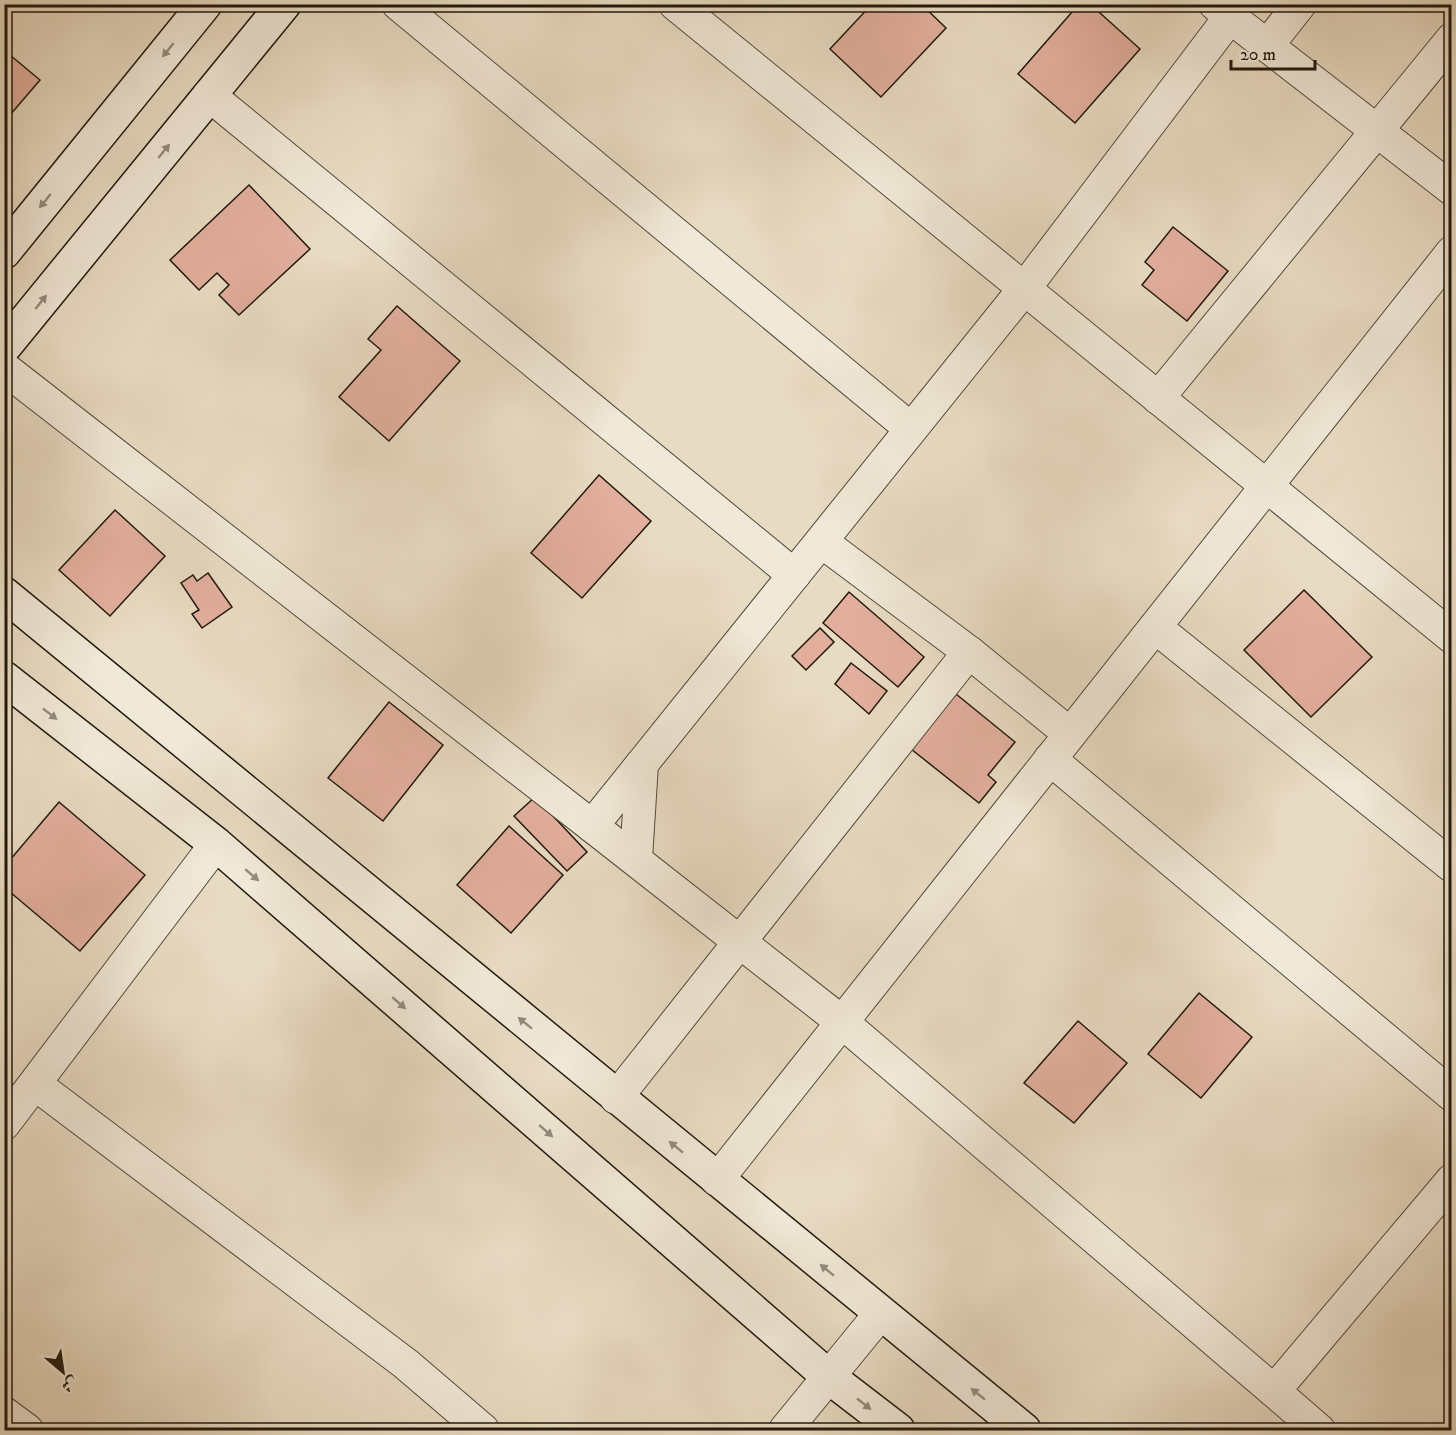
<svg xmlns="http://www.w3.org/2000/svg" width="1456" height="1435" viewBox="0 0 1456 1435" font-family="'IM FELL DW Pica',Amiri,serif">
  <rect width="100%" height="100%" fill="#e8dbc3"/>
  <filter id="stains"><feTurbulence type="fractalNoise" baseFrequency=".00333" numOctaves="4"/><feColorMatrix values="0 0 0 0 .2 0 0 0 0 .09 0 0 0 0 .02 0 0 0 .5 -.17"/></filter>
  <radialGradient id="worn" r=".72"><stop offset=".6" stop-color="#630" stop-opacity="0"/><stop offset="1" stop-color="#630" stop-opacity=".3"/></radialGradient>
  <!-- building -->
  <g fill="#e2af9e" stroke="#21190d" stroke-width="1.5">
    <polygon points="872,4 921,4 946,28 881,97 830,49"/>
    <polygon points="1079,4 1090,4 1140,49 1075,123 1018,74"/>
    <polygon points="4,50 40,80 4,122"/>
    <polygon points="249,185 310,249 239,315 219,295 229,285 217,273 199,290 170,260"/>
    <polygon points="1173,227 1228,271 1187,321 1142,285 1154,270 1145,262"/>
    <polygon points="397,306 460,361 389,441 339,397 381,350 368,339"/>
    <polygon points="599,475 651,521 582,598 531,553"/>
    <polygon points="115,510 165,556 110,616 59,570"/>
    <polygon points="208,573 232,607 202,628 192,614 199,610 181,583 193,575 197,581"/>
    <polygon points="1304,590 1372,657 1311,717 1244,650"/>
    <polygon points="849,592 924,657 898,687 823,623"/>
    <polygon points="820,628 834,642 806,670 792,656"/>
    <polygon points="851,663 887,691 869,714 835,684"/>
    <polygon points="956,694 1015,742 988,775 996,782 979,803 911,749"/>
    <polygon points="389,702 443,745 383,821 328,778"/>
    <polygon points="535,797 587,852 567,871 514,816"/>
    <polygon points="59,802 145,875 80,951 4,887 4,867"/>
    <polygon points="509,826 563,875 511,933 457,885"/>
    <polygon points="1199,993 1252,1037 1201,1098 1148,1054"/>
    <polygon points="1078,1021 1127,1063 1074,1123 1024,1083"/>
  </g>
  <g fill="none" stroke-linecap="round" stroke-linejoin="round">
    <defs>
      <g id="street">
        <polyline points="398,4 911,429"/>
        <polyline points="675,4 1452,637"/>
        <polyline points="1230,17 1452,189"/>
        <polyline points="1267,46 1300,4"/>
        <polyline points="209,95 794,575"/>
        <polyline points="4,368 592,826 1024,289 1230,17 1215,4"/>
        <polyline points="1158,398 1452,39"/>
        <polyline points="822,542 969,652 1070,734"/>
        <polyline points="1155,627 1452,866"/>
        <polyline points="1050,759 1452,1095"/>
        <polyline points="592,826 842,1022 1274,1391 1452,1180"/>
        <polyline points="636,859 642,764"/>
        <polyline points="35,1084 406,1364 483,1430"/>
        <polyline points="616,1098 969,652"/>
        <polyline points="4,1124 216,844"/>
        <polyline points="717,1180 1452,252"/>
        <polyline points="1274,1391 1319,1430"/>
        <polyline points="4,1413 27,1430"/>
        <polyline points="785,1430 880,1314"/>
      </g>
      <g id="secondary">
        <polyline points="4,252 205,4"/>
        <polyline points="4,347 284,4"/>
        <polyline points="4,594 1024,1430"/>
        <polyline points="4,678 216,844 829,1377 898,1430"/>
      </g>
    </defs>
    <!-- street casing -->
    <use href="#street" stroke="#534a3a" stroke-width="34"/>
    <!-- secondary casing -->
    <use href="#secondary" stroke="#21190d" stroke-width="36"/>
    <!-- street -->
    <use href="#street" stroke="#f0e8d8" stroke-width="32"/>
    <!-- secondary -->
    <use href="#secondary" stroke="#f0e8d8" stroke-width="33"/>
  </g>
  <!-- one-way arrows -->
  <defs><path id="oneway-solid" d="M-6-.8H1V-3.2L6.5 0L1 3.2V.8H-6Z" transform="scale(1.5)"/></defs>
  <g fill="#938b7d">
    <use href="#oneway-solid" transform="translate(168 50) rotate(129)"/>
    <use href="#oneway-solid" transform="translate(164 151) rotate(-51)"/>
    <use href="#oneway-solid" transform="translate(45 201) rotate(129)"/>
    <use href="#oneway-solid" transform="translate(41 302) rotate(-51)"/>
    <use href="#oneway-solid" transform="translate(50 714) rotate(38)"/>
    <use href="#oneway-solid" transform="translate(252 875) rotate(41)"/>
    <use href="#oneway-solid" transform="translate(399 1003) rotate(41)"/>
    <use href="#oneway-solid" transform="translate(525 1023) rotate(-141)"/>
    <use href="#oneway-solid" transform="translate(546 1131) rotate(41)"/>
    <use href="#oneway-solid" transform="translate(676 1147) rotate(-141)"/>
    <use href="#oneway-solid" transform="translate(827 1270) rotate(-141)"/>
    <use href="#oneway-solid" transform="translate(978 1394) rotate(-141)"/>
    <use href="#oneway-solid" transform="translate(864 1404) rotate(38)"/>
  </g>
  <!-- margin -->
  <rect width="1456" height="1435" fill="none" stroke="#e8dbc3" stroke-width="24"/>
  <rect x="6" y="6" width="1444" height="1423" fill="none" stroke="#21190d" stroke-width="3"/>
  <rect x="12" y="12" width="1432" height="1411" fill="none" stroke="#21190d" stroke-width="1.5"/>
  <!-- north arrow -->
  <g transform="translate(63 1372) rotate(151)" stroke="#f0e8d8" stroke-width="4.5" paint-order="stroke">
  <path d="M0-4.5L10 22L0 15L-10 22Z" fill="#21190d"/>
  <text y="-9" font-size="16" font-weight="bold" text-anchor="middle" fill="#21190d">ش</text>
  </g>
  <!-- scale -->
  <path d="M1231 60v9h84v-9" fill="none" stroke="#21190d" stroke-width="3"/>
  <text x="1240" y="60" font-size="18" fill="#21190d" stroke="#f0e8d8" stroke-width="4.5" paint-order="stroke">20 m</text>
  <rect width="100%" height="100%" filter="url(#stains)"/>
  <rect width="100%" height="100%" fill="url(#worn)"/>
</svg>
